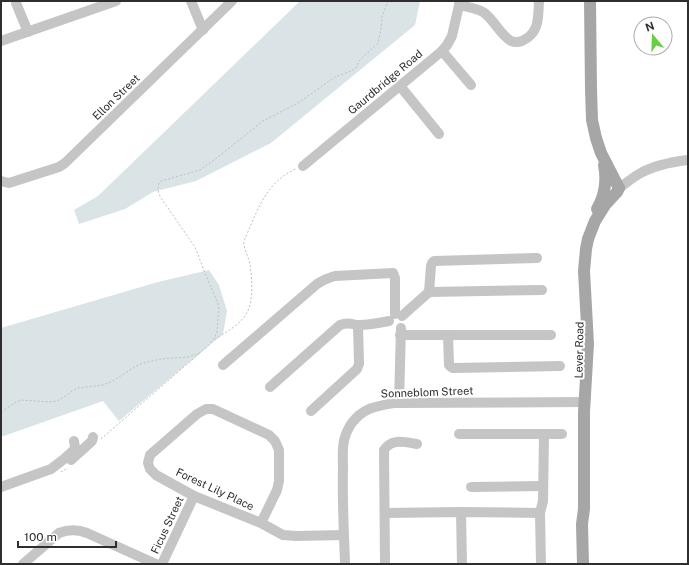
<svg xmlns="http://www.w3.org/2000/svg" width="689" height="565" viewBox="0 0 689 565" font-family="'Public Sans',sans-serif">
  <rect width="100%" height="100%" fill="#fff"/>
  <!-- green -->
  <g fill="#dae3e6">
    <polygon points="300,1 420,1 415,25 271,143 196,181 153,192 125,209 79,224 74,210 98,196"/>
    <polygon points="209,270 219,285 227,311 223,334 119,421 103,401 1,437 1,328 158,282"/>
  </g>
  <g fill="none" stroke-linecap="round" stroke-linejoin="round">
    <!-- path -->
    <g stroke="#bebebe" stroke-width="1" stroke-dasharray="2 2" stroke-linecap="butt">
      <path d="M215,339C225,333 241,324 246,314C254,302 252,278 250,265C249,257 243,249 244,241C257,212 265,182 296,169"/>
      <path d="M1,412L16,402L21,400L49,402L57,401L64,397L72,391L78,388L103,385L111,382L138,365L147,362L161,359L188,357L198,354L206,348L214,339L217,332L218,318L219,309L217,301L205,273L195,247L161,198C158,192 156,186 161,181L200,170L218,157L263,121L298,103L335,77L351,71L357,67L359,61L365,55L372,49L378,43L381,30L382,17L388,1"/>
      <polyline points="101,439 201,352"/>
      <polyline points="61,472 68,468"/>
    </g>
    <!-- minor -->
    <g stroke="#c5c5c5" stroke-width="10">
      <polyline points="16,1 16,3 28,32"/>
      <polyline points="191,1 203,30"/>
      <path d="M459,5C467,7 476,8 483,12C494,19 499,34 511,41C514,42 519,42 522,41C540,33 538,17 539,1"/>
      <polyline points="1,41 116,1"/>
      <polyline points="442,51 471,85"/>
      <polyline points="400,86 439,134"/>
      <polyline points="303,166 442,51 447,45 452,36 460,1"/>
      <polyline points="1,181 9,183 59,167 65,163 232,1"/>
      <path d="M619,188C625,184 632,178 639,174C654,165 671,162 688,160"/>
      <polyline points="429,292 431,266 432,263 434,261 537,258"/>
      <polyline points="402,316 429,292 542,290"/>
      <polyline points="400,335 551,335"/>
      <polyline points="448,335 449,365 451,367 453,368 560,366"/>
      <path d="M223,365L317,284C323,280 328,278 335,276L393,273L395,278V314"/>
      <path d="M270,387L340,325C350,321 351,325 359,325C369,325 379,323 389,321"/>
      <polyline points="399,403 401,328"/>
      <polyline points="311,411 357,369 359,364 358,325"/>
      <polyline points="459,434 562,434"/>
      <polyline points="71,460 92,441 93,437"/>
      <polyline points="1,487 51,469 64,459 74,450 75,447 74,441"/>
      <polyline points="471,487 543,486"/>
      <polyline points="461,512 462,564"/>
      <polyline points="385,513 461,512 540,513"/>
      <polyline points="261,523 277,490 279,481 279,450 275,441 269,435 213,409 206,409 197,414 150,455 148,463 150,469 156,475 194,496 261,523 283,535 296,536 344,535"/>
      <path d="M23,564L59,533C69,529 77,529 87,533L156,564"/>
      <polyline points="162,564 194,496"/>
      <path d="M345,564C344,532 342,500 343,468C343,460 342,449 344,441C345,435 348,429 351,424C363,408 376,406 394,403L585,402"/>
      <path d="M385,564L384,450C392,438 405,442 417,444"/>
      <polyline points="541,564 540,513 543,501 544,435"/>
    </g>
    <!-- major -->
    <g stroke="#a6a6a6" stroke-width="12">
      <polyline points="590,1 591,89 592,120 596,138 601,153 619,188"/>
      <path d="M597,209C605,195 607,180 604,165"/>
      <polyline points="583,564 582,524 584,509 584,412 588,344 584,271 586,249 588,239 595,221 605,205 617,192 619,188"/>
    </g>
  </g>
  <g text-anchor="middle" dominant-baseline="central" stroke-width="4" stroke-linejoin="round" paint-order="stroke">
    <!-- street labels -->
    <g font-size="11" fill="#2e2e2e" stroke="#fff">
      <text transform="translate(385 82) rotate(-40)">Gaurdbridge Road</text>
      <text transform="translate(116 97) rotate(-44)">Ellon Street</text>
      <text transform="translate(579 350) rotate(-89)">Lever Road</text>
      <text transform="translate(427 392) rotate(-2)">Sonneblom Street</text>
      <text transform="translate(215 489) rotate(25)">Forest Lily Place</text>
      <text transform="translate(167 525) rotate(-65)">Ficus Street</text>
    </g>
  </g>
  <!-- border -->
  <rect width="689" height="565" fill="none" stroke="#2e2e2e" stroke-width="4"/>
  <!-- north arrow -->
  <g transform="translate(653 36) rotate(341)"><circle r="19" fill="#ffffff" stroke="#ababab"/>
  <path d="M0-3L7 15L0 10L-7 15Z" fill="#68cf45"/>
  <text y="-6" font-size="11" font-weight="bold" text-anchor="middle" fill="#2e2e2e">N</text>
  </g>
  <!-- scale -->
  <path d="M18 541v6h98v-6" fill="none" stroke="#2e2e2e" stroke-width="2"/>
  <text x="24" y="541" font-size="12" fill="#2e2e2e" stroke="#ffffff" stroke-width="3" paint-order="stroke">100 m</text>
</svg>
